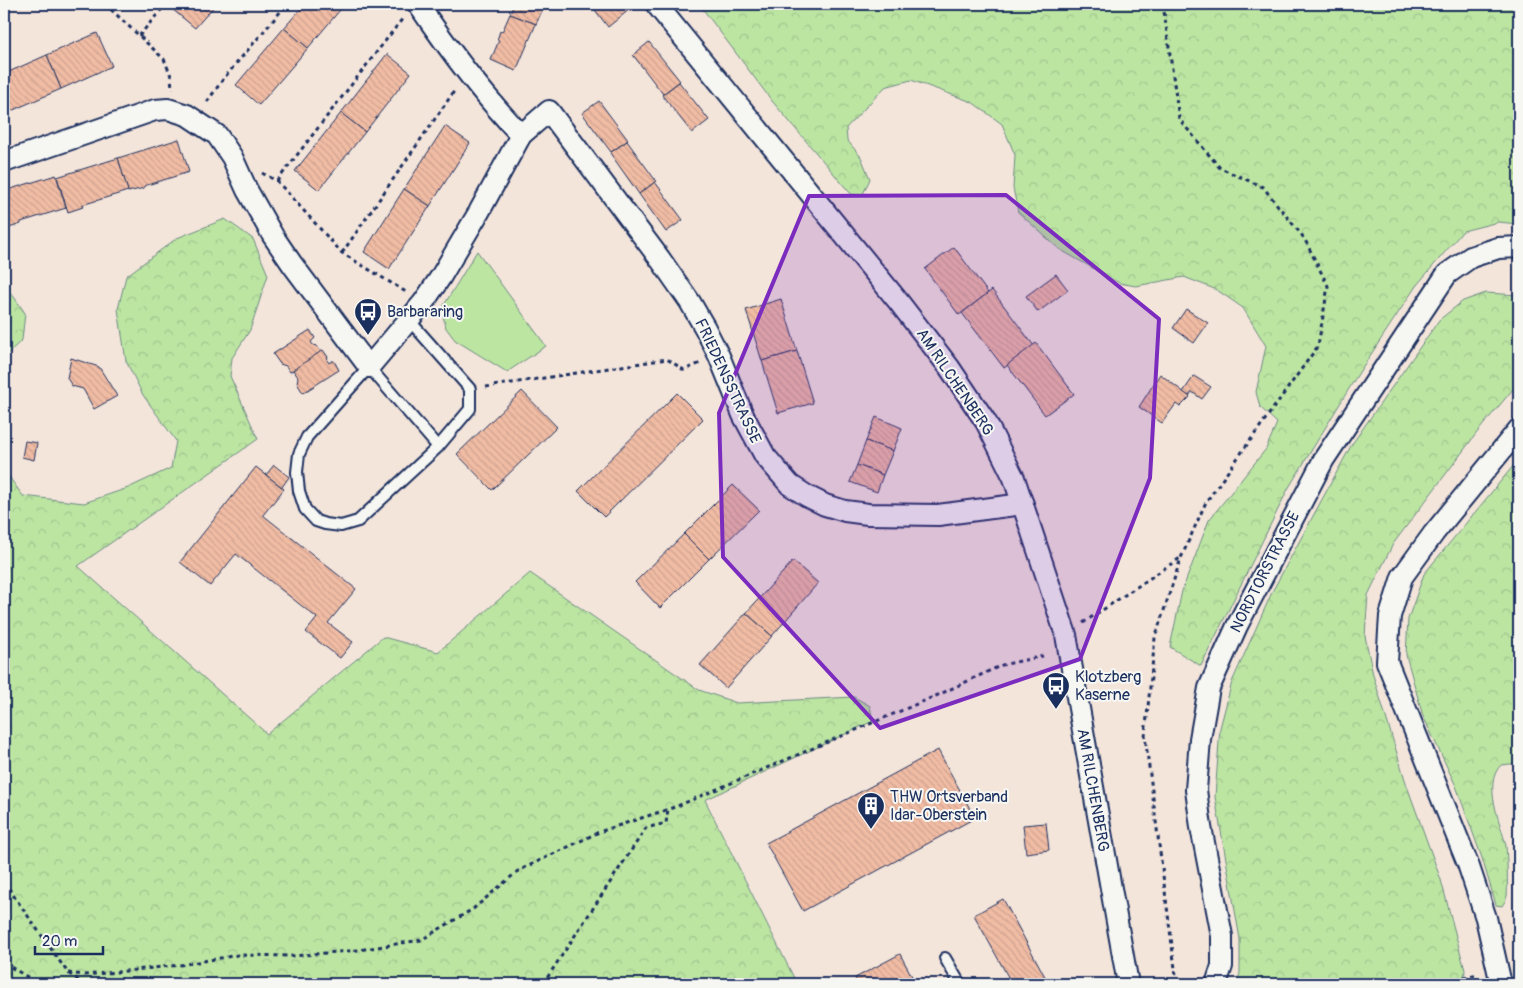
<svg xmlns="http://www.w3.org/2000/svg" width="1523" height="988" viewBox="0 0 1523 988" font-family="Pangolin,sans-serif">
  <defs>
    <pattern id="forest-crowns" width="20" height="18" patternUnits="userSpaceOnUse" patternTransform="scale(1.25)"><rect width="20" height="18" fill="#bce5a2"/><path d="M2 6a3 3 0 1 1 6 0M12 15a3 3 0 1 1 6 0" fill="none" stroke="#a1c58e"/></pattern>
    <pattern id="building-back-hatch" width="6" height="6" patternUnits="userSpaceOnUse" patternTransform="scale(1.25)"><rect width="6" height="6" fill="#f1bca4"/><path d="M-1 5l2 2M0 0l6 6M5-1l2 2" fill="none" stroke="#cea290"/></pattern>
  </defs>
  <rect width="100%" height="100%" fill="#f4e5db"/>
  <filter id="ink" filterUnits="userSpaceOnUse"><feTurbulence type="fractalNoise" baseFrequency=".02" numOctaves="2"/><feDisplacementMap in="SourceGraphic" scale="10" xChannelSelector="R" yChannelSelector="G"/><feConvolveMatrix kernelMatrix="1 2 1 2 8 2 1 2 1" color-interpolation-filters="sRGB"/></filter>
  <g filter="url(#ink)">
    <!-- green -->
    <polygon fill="#bce5a2" stroke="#6c8a80" points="477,251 546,346 507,372 455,340 446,328 443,316 444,305"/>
    <!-- forest -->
    <g fill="url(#forest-crowns)" stroke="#6c8a80">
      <polygon points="699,4 1519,4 1519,224 1498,222 1463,231 1416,286 1358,374 1288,489 1201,666 1170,647 1182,591 1209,520 1266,449 1277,423 1260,407 1256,392 1266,346 1243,308 1217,290 1184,277 1136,286 1119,283 1059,249 1018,212 1013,188 1015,155 1002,124 972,102 911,80 885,87 846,128 847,140 861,157 870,179 862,196 851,194 772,101"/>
      <polygon points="225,219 253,239 268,275 250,330 232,358 230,376 258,439 78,566 267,734 383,637 438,652 530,573 699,690 737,703 854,697 870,706 873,721 705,800 797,984 4,984 4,470 23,496 84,503 128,488 171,468 176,441 143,395 126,361 118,309 126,276 177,238"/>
      <polygon points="4,292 12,294 25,313 22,340 4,357"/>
      <polygon points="1486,293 1519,295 1519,382 1479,430 1393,544 1368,595 1365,636 1373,675 1407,786 1441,880 1465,970 1464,984 1237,984 1240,973 1240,939 1215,797 1220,728 1232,682 1273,590 1352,444 1439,320 1463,301"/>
      <path d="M1519,459V763L1501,765C1482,784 1501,823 1506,846C1507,856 1508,886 1507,896C1506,900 1504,903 1502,906L1496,905L1482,858L1456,786L1423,716L1406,655L1408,619L1424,574Z"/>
    </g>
    <!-- building -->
    <g fill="url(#building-back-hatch)" stroke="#1b2f5e">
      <polygon points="176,4 216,4 195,28 172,9"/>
      <polygon points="305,4 345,4 308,48 284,28"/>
      <polygon points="514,4 545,4 536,24 510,14"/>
      <polygon points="604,4 626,4 630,9 608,27 595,10"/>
      <polygon points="510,14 536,24 516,71 491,60 499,40 497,40 500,31 502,32"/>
      <polygon points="284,28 308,48 259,105 236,85"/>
      <polygon points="97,33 112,66 61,89 47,55"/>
      <polygon points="649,42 680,81 663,94 633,55"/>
      <polygon points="387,54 411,73 365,132 341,113"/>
      <polygon points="47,55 61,89 11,111 4,96 4,74"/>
      <polygon points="679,82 709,120 692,133 662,95"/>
      <polygon points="4,96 9,107 4,110"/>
      <polygon points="599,101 628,140 611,152 582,113"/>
      <polygon points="341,113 365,132 319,190 295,171"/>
      <polygon points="445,126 470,143 430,206 404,189"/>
      <polygon points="179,139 189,172 144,186 144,188 128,192 118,158"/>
      <polygon points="627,141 656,181 639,194 610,153"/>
      <polygon points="118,158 128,191 82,205 83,207 68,212 57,177"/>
      <polygon points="56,175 66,208 21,222 21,224 6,229 4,221 4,191"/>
      <polygon points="655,182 683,220 666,232 639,194"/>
      <polygon points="404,189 430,206 389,269 364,252"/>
      <polygon points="954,247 988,293 959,315 925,269"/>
      <polygon points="1056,274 1068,290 1038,312 1026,296"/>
      <polygon points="992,290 1034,346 1004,368 962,313"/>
      <polygon points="781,299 797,351 762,361 746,310"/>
      <polygon points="1186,309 1208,323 1194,343 1173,328"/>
      <polygon points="310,330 315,338 311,342 313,345 317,346 321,352 290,372 286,366 280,364 273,354"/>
      <polygon points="1036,343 1074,394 1045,415 1007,365"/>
      <polygon points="323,350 328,357 327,360 329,363 332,361 334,361 339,370 303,393 297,383 298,377 293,370"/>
      <polygon points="797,351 813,403 778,413 762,361"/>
      <polygon points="71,358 99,367 117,396 94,409 83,389 72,386 67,378"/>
      <polygon points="1160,374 1190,397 1180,407 1176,404 1162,423 1139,407"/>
      <polygon points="1194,376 1211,387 1202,399 1192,392 1189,396 1183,392"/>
      <polygon points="522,391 557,427 492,490 457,454"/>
      <polygon points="677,393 703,419 604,517 578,491"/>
      <polygon points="876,417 902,428 893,451 866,441"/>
      <polygon points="25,441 37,443 34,460 22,457"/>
      <polygon points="866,441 893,451 883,475 857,465"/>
      <polygon points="274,465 289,477 282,487 266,475"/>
      <polygon points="857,465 883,475 877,492 850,482"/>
      <polygon points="256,467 284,489 263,515 356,589 328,623 353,642 340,658 306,632 317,618 236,554 210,586 180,562"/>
      <polygon points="733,485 759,510 709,559 684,534"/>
      <polygon points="684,534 709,559 660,608 635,582"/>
      <polygon points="793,561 818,583 772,636 746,613"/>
      <polygon points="746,613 772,636 726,688 700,665"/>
      <polygon points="938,750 975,818 803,911 766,843"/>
      <polygon points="1046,823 1049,850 1026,853 1023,825"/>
      <polygon points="1003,899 1049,984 1012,984 974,915"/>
      <polygon points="900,954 916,984 858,984 855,978"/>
    </g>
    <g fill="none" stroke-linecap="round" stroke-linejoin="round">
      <defs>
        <g id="service">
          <polyline points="409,320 470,389 470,409 438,447 358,521 341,526 325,524 316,521 305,509 299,491 297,472 299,454 307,437 369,367 438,447"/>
          <polyline points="945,958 960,984"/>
        </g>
        <g id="minor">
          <path d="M418,4C449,50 482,94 521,135"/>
          <polyline points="656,4 898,301 949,367 986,422 1014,478 1066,635 1128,984"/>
          <polyline points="4,162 155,110 168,109 187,115 217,135 232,157 247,190 273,236 292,264 369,367 423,303 440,278 479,212 521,135 549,111 660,259 690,302 705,328 719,356 743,415 765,456 790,485 807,496 825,505 845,511 868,514 938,515 1023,504"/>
          <polyline points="1216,984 1222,966 1222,936 1201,827 1196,790 1200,739 1209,688 1237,626 1324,459 1447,274 1471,257 1498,248 1519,247"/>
          <polyline points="1501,984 1486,918 1468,864 1387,662 1390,616 1402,577 1434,533 1519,429"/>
        </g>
      </defs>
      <!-- service casing -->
      <use href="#service" stroke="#1b2f5e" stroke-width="14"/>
      <!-- minor casing -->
      <use href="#minor" stroke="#1b2f5e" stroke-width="24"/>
      <!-- path -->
      <g stroke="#1b2f5e" stroke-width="3" stroke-dasharray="4 4" stroke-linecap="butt">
        <polyline points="105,4 164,59 171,76 172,89"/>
        <polyline points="1163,4 1179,119 1220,168 1263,187 1304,238 1328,286 1318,346 1206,502 1181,558 1155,638 1145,736 1177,984"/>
        <polyline points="139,36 166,4"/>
        <polyline points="207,102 224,78 287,4"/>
        <polyline points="262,173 277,181 342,253 406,292"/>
        <polyline points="277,181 403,18"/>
        <polyline points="342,253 455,90"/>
        <polyline points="486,387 667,359 684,370 701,363"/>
        <polyline points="1083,623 1180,558"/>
        <polyline points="4,882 68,973 84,984"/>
        <polyline points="4,963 39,984"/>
        <polyline points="68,973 84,975 117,972 180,965 238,955 293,956 359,950 421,940 473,909 518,871 599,832 675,807 938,695 1002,665 1043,656"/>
        <polyline points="543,984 646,828 666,823 668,809"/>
        <polyline points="1432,984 1478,974"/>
      </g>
      <!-- service -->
      <use href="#service" stroke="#f6f6f2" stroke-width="10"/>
      <!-- minor -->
      <use href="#minor" stroke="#f6f6f2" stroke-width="20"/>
    </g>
  </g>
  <!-- marked area -->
  <path fill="#7b2cbf" fill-opacity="0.2" stroke="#7b2cbf" stroke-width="4" stroke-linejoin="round" d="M1006,195L1159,319L1150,478L1080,659L880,728L723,557L719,413L809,196Z"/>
  <!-- icons -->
  <defs>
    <symbol id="bus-pin" viewBox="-11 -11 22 30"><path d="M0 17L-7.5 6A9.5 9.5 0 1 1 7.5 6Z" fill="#1b2f5e" stroke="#f6f6f2"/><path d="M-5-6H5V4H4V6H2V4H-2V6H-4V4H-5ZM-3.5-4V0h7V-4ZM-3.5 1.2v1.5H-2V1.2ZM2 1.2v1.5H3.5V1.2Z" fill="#fff"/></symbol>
    <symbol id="building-pin" viewBox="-11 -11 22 30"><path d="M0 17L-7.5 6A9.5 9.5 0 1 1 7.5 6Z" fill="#1b2f5e" stroke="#f6f6f2"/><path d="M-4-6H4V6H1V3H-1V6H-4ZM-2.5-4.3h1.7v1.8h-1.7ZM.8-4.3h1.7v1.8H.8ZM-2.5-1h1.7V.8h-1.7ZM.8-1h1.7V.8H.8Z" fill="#fff"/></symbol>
  </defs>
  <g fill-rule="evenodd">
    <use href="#bus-pin" x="352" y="296" width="32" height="43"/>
    <use href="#bus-pin" x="1040" y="670" width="32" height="43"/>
    <use href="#building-pin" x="855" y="790" width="32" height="43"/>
  </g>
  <g text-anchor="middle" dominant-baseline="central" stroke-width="4" stroke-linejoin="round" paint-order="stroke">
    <!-- poi labels -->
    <g font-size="16" fill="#1b2f5e" stroke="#f6f6f2" text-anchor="start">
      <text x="387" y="312">Barbararing</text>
      <text x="1075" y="677">Klotzberg<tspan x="1075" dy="18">Kaserne</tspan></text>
      <text x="890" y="797">THW Ortsverband<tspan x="890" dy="18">Idar-Oberstein</tspan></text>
    </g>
    <!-- street labels -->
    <g font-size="16" fill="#1b2f5e" stroke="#f6f6f2">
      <text transform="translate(728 381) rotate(65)">FRIEDENSSTRASSE</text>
      <text transform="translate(955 382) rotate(56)">AM RILCHENBERG</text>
      <text transform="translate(1265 572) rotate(-63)">NORDTORSTRASSE</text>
      <text transform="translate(1093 790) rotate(80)">AM RILCHENBERG</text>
    </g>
  </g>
  <!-- margin -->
  <rect width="1523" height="988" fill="none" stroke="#f6f6f2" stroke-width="20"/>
  <rect x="10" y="10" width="1503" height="968" fill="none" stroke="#1b2f5e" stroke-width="2" filter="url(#ink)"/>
  <!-- scale -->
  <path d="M35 946v8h68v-8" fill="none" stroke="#1b2f5e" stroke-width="2.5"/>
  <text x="42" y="946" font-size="15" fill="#1b2f5e" stroke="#f6f6f2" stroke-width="4" paint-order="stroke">20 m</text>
</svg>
